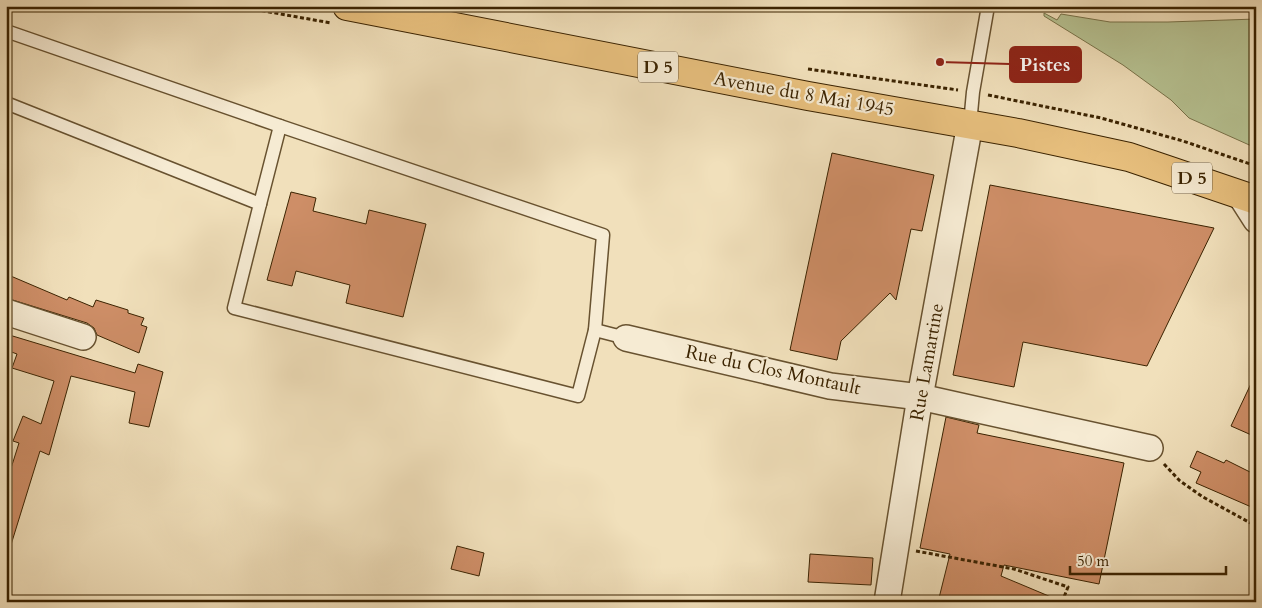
<svg xmlns="http://www.w3.org/2000/svg" width="1262" height="608" viewBox="0 0 1262 608" font-family="Cardo,serif">
  <rect width="100%" height="100%" fill="#f1e0bb"/>
  <filter id="stains"><feTurbulence type="fractalNoise" baseFrequency=".004" numOctaves="4"/><feColorMatrix values="0 0 0 0 .2 0 0 0 0 .09 0 0 0 0 .02 0 0 0 .5 -.17"/></filter>
  <radialGradient id="worn" r=".72"><stop offset=".6" stop-color="#630" stop-opacity="0"/><stop offset="1" stop-color="#630" stop-opacity=".3"/></radialGradient>
  <!-- green -->
  <polygon fill="#b7c393" stroke="#79734a" points="1044,13 1057,20 1061,14 1110,22 1168,22 1256,19 1256,148 1189,118 1171,100 1123,65 1044,16"/>
  <!-- building -->
  <g fill="#ce8e67" stroke="#3b2301">
    <polygon points="832,153 934,175 922,231 911,229 896,300 890,293 841,341 837,360 790,350"/>
    <polygon points="990,185 1214,228 1147,366 1023,342 1014,387 953,375"/>
    <polygon points="291,192 316,198 313,211 366,224 369,210 426,224 403,317 346,303 350,285 296,271 292,286 267,280"/>
    <polygon points="6,274 67,300 69,297 93,307 96,300 128,310 128,313 144,318 141,325 147,327 139,353 97,335 94,328 87,323 6,298"/>
    <polygon points="6,334 135,373 138,364 163,372 149,427 129,423 135,392 71,376 49,455 40,451 10,548 6,548 6,484 19,443 13,441 23,416 41,424 54,381 12,368 17,354 6,350"/>
    <polygon points="1256,373 1256,437 1231,426"/>
    <polygon points="946,417 979,425 977,433 1124,463 1099,584 1004,565 1001,576 1063,602 938,602 950,554 920,548"/>
    <polygon points="1197,451 1224,463 1226,460 1256,475 1256,509 1196,483 1201,472 1190,467"/>
    <polygon points="457,546 484,553 479,576 451,569"/>
    <polygon points="810,554 873,558 871,585 808,582"/>
  </g>
  <g fill="none" stroke-linecap="round" stroke-linejoin="round">
    <defs>
      <g id="service">
        <polyline points="6,31 280,126 603,235 595,330 578,396 234,308 260,204 6,103"/>
        <polyline points="970,124 973,92 988,6"/>
        <polyline points="260,204 280,126"/>
        <polyline points="595,330 626,338"/>
      </g>
      <g id="minor">
        <polyline points="1240,195 1256,220"/>
        <polyline points="6,312 83,337"/>
        <polyline points="626,338 830,386 920,397 1150,448"/>
        <polyline points="887,602 920,397 970,124"/>
      </g>
      <polyline id="primary" points="347,6 808,96 1018,133 1129,157 1256,200"/>
    </defs>
    <!-- service casing -->
    <use href="#service" stroke="#685230" stroke-width="15"/>
    <!-- minor casing -->
    <use href="#minor" stroke="#685230" stroke-width="28"/>
    <!-- primary casing -->
    <use href="#primary" stroke="#3b2301" stroke-width="30"/>
    <!-- path -->
    <g stroke="#3b2301" stroke-width="3" stroke-dasharray="4 2.5" stroke-linecap="butt">
      <polyline points="236,6 331,23"/>
      <polyline points="808,69 958,90"/>
      <polyline points="988,95 1101,118 1183,141 1256,166"/>
      <polyline points="1164,464 1180,481 1203,497 1256,526"/>
      <polyline points="916,551 1014,569 1068,587 1062,602"/>
    </g>
    <!-- service -->
    <use href="#service" stroke="#f6ebd3" stroke-width="12"/>
    <!-- minor -->
    <use href="#minor" stroke="#f6ebd3" stroke-width="25"/>
    <!-- primary -->
    <use href="#primary" stroke="#e8c07e" stroke-width="28"/>
  </g>
  <g text-anchor="middle" dominant-baseline="central" stroke-width="4.5" stroke-linejoin="round" paint-order="stroke">
    <!-- shield labels -->
    <g fill="#f6ebd3" stroke="#735f40" stroke-width="1">
      <rect x="638" y="51.5" width="40" height="31" rx="4"/>
      <rect x="1172" y="162.5" width="40" height="31" rx="4"/>
    </g>
    <g font-size="18" font-weight="bold" fill="#3b2301">
      <text x="658" y="67">D 5</text>
      <text x="1192" y="178">D 5</text>
    </g>
    <!-- street labels -->
    <g font-size="19" fill="#3b2301" stroke="#f6ebd3">
      <text transform="translate(804 94) rotate(10)">Avenue du 8 Mai 1945</text>
      <text transform="translate(927 362) rotate(-80)">Rue Lamartine</text>
      <text transform="translate(773 370) rotate(12)">Rue du Clos Montault</text>
    </g>
  </g>
  <!-- callouts -->
  <path fill="none" stroke="#8f2418" stroke-width="2" d="M940 62L1010 64"/>
  <circle fill="#8f2418" stroke="#f6ebd3" stroke-width="2" cx="940" cy="62" r="5"/>
  <rect fill="#8f2418" stroke="#8f2418" stroke-width="2" x="1010" y="47" width="71" height="35" rx="5"/>
  <g font-size="20" text-anchor="middle" font-weight="bold" fill="#fff">
    <text x="1045" y="71">Pistes</text>
  </g>
  <!-- margin -->
  <rect width="1262" height="608" fill="none" stroke="#f1e0bb" stroke-width="25"/>
  <rect x="8" y="8" width="1247" height="593" fill="none" stroke="#3b2301" stroke-width="2.5"/>
  <rect x="12" y="12" width="1237" height="583" fill="none" stroke="#3b2301"/>
  <!-- scale -->
  <path d="M1070 566v8h156v-8" fill="none" stroke="#3b2301" stroke-width="2.5"/>
  <text x="1077" y="566" font-size="15" fill="#3b2301" stroke="#f6ebd3" stroke-width="4" paint-order="stroke">50 m</text>
  <rect width="100%" height="100%" filter="url(#stains)"/>
  <rect width="100%" height="100%" fill="url(#worn)"/>
</svg>
